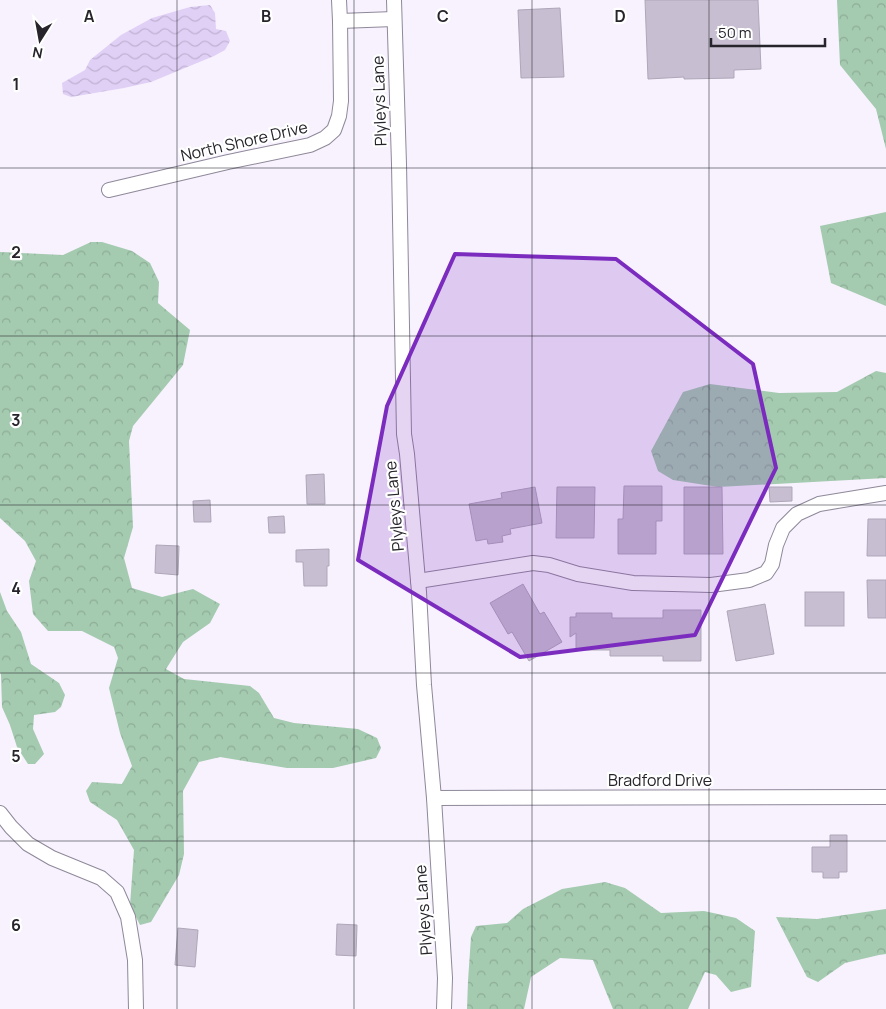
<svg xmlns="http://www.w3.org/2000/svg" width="886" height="1009" viewBox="0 0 886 1009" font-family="Manrope,sans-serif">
  <defs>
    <pattern id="forest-crowns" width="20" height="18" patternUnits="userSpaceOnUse" patternTransform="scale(1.25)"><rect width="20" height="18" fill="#a4caaf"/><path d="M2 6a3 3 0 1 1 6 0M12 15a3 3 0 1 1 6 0" fill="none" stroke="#8dad97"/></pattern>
    <pattern id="water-waves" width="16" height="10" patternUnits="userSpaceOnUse" patternTransform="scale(1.25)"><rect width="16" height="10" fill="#e1d0f6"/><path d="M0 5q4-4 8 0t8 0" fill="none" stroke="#c1b2d3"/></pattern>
  </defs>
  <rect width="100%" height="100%" fill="#f7f2fe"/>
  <!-- forest -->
  <g fill="url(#forest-crowns)">
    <polygon points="837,0 886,0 886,149 876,109 840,65"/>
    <polygon points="886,212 886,306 831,283 820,226"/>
    <polygon points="91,242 102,242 132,251 150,263 159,282 158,303 190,330 183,365 133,426 129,441 133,527 124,558 132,588 162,597 193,589 220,604 210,623 183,642 166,669 184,679 250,686 259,693 274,718 294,723 358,729 377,738 381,748 376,758 333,768 287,768 220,757 199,762 183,791 184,854 179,875 151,922 140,925 130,905 134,850 117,820 90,802 86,791 92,782 122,784 132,766 120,733 109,688 118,658 114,647 82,631 48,631 33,614 29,581 36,561 25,541 0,518 0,252 63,255"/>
    <polygon points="876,371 886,373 886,478 718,487 673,480 658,471 651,451 683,392 710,384 779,393 837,392"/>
    <polygon points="0,592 7,611 21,632 31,664 59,683 65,695 61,707 55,712 34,715 33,729 44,754 35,764 28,764 17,747 10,725 2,707 1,675 0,672"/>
    <polygon points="605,882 625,888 661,913 704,911 736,918 755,931 751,987 731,992 716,975 705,972 688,1009 613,1009 593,960 560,958 531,977 524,1009 467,1009 468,981 471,937 476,926 507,923 523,909 562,889"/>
    <polygon points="886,909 886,954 879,955 845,963 818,982 807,977 776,917 817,919"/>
  </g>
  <!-- water -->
  <polygon fill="url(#water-waves)" points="210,5 215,13 216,29 226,31 230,41 225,50 214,56 151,82 124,88 71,97 63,94 62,83 85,70 90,60 121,35 152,18 190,7"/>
  <!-- building -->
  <g fill="#c7bfd1" stroke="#afa7b9">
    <polygon points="645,0 758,0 761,69 734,70 734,78 684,79 684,77 648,79"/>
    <polygon points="560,8 564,77 521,78 518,10"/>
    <polygon points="324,474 325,504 307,504 306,475"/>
    <polygon points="624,486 662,486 662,521 656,521 656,554 618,554 618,519 623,519"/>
    <polygon points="535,487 542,523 510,529 511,534 502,536 503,542 488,544 487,539 476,541 469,504 502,498 501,493"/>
    <polygon points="557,487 595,487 594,538 556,538"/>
    <polygon points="684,487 722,487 723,554 684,554"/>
    <polygon points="769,487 792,487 792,501 770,502"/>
    <polygon points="210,500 211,522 194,522 193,501"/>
    <polygon points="284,516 285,533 269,533 268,517"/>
    <polygon points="868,519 886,519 886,556 867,556"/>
    <polygon points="156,545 179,546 178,575 155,573"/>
    <polygon points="329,549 329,566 327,566 327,586 304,586 303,562 296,562 296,550"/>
    <polygon points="867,580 886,580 886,618 868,618"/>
    <polygon points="523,584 540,614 544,612 562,642 529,661 512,632 508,634 490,603"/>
    <rect x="805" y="592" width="39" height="34"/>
    <polygon points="765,604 774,654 736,661 727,611"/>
    <polygon points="663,610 701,610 701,661 663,661 663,656 610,656 610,650 576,650 576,633 570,637 570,617 576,617 576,613 612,613 612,618 663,618"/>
    <polygon points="830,835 847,835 847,872 839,872 839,878 823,878 823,872 812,872 812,847 830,847"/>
    <polygon points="337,924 357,925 356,956 336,955"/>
    <polygon points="178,928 198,930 195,967 175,965"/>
  </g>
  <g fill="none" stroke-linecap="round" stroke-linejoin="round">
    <defs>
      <g id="street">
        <polyline points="339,0 340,21 394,19"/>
        <polyline points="394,0 399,164 404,434 407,454 419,592 424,685 434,798 445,978 444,1009"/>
        <polyline points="109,190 228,162 310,145 325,138 334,130 339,116 341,101 340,21"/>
        <polyline points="418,581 533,563 549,565 578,574 633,583 711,585 749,580 766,573 772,564 776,545 783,528 797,514 819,504 886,493"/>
        <polyline points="434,798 886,797"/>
        <polyline points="0,813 11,827 28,844 52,858 101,878 117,892 128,917 135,960 136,1009"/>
      </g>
    </defs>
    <!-- street casing -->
    <use href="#street" stroke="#8f8899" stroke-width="16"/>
    <!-- street -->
    <use href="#street" stroke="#fff" stroke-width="14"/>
  </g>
  <!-- marked area -->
  <path fill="#7b2cbf" fill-opacity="0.2" stroke="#7b2cbf" stroke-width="4" stroke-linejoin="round" d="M455,254L616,259L753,364L776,468L695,635L520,657L358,560L387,406Z"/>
  <!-- grid -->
  <path fill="none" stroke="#27242b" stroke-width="1" stroke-opacity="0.55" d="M177,0V1009M354,0V1009M532,0V1009M709,0V1009M0,168H886M0,336H886M0,505H886M0,673H886M0,841H886"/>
  <g text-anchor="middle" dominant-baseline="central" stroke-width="4.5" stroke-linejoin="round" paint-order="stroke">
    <!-- street labels -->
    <g font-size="16" fill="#27242b" stroke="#fff">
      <text transform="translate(379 101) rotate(-92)">Plyleys Lane</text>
      <text transform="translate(244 141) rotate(-13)">North Shore Drive</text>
      <text transform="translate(394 506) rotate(-95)">Plyleys Lane</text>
      <text x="660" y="780">Bradford Drive</text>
      <text transform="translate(423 910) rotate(-94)">Plyleys Lane</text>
    </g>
  </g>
  <g font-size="16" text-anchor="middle" font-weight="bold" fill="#27242b" stroke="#fff" stroke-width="4.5" stroke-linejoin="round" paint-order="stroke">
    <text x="89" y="22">A</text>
    <text x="266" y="22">B</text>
    <text x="443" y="22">C</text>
    <text x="620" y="22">D</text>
    <text x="16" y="90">1</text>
    <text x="16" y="258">2</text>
    <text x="16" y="426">3</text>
    <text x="16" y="594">4</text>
    <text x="16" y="762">5</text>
    <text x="16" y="931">6</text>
  </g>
  <!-- north arrow -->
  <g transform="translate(40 40) rotate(191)" stroke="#ffffff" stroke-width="4" paint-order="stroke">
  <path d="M0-4L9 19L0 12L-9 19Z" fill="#27242b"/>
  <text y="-8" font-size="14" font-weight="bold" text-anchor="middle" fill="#27242b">N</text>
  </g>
  <!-- scale -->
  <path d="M711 38v8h114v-8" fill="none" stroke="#27242b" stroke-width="2.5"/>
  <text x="718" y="38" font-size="15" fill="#27242b" stroke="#ffffff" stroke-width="4" paint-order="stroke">50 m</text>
</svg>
